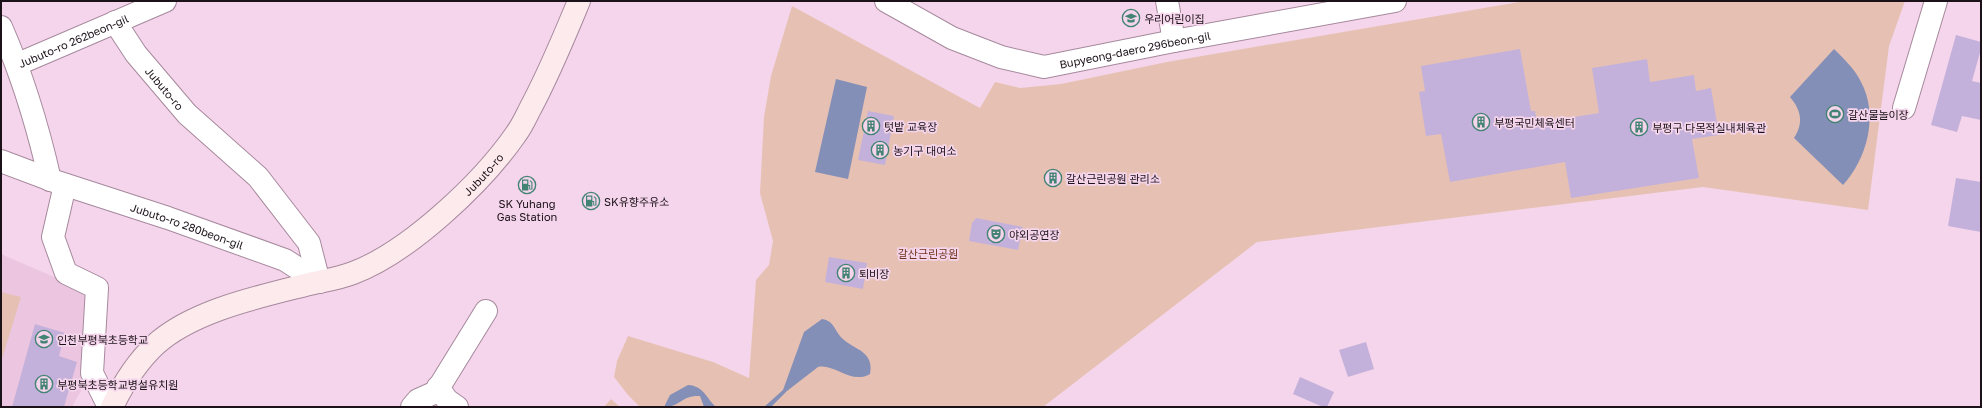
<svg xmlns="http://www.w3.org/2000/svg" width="1982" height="408" viewBox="0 0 1982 408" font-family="'Golos Text','Noto Sans KR',sans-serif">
  <rect width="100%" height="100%" fill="#f5d5eb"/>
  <!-- built -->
  <polygon fill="#ecc6e1" points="1,254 91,293 84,385 72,407 1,407"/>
  <!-- green -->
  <g fill="#e6c1b3">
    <polygon points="1525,1 1905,1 1889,46 1868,210 1703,187 1257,242 1043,407 640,407 628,395 614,377 617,361 628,336 713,362 749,378 756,280 769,265 773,241 760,193 764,117 771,76 792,6 980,108 995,82 1020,88 1061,84 1167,62"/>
    <polygon points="1,292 21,297 1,362"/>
    <polygon points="611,399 620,407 604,407"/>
  </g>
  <!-- water -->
  <g fill="#848fb7">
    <path d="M1834,49C1844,59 1855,69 1861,82C1879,115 1867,159 1843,185L1794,138C1804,123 1801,110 1790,97Z"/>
    <polygon points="836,79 867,87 848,179 815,172"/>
    <path d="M822,319C835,321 834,331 843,339C850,346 864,350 868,358C871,363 871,369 870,374C851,385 834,363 818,367L787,391L771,407H764L783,390L804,332Z"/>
    <path d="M688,385C704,386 706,398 716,407H704L700,396C681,395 681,407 664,407L670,395Z"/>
  </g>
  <!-- building -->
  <g fill="#c4b1db">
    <polygon points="1956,35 1981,42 1981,49 1972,81 1981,83 1981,120 1962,116 1957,132 1931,125"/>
    <polygon points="1520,49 1531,111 1535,111 1537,123 1599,113 1592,68 1647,59 1650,82 1694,75 1696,91 1711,88 1719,135 1692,139 1699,178 1571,198 1565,162 1450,182 1441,134 1426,136 1419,92 1425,91 1421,66"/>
    <polygon points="868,111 894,116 885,165 858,160"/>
    <polygon points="1956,178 1981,182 1981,232 1948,226"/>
    <polygon points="976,218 1023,227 1018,250 969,241 972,223"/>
    <polygon points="829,257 867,263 863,289 825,282"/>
    <polygon points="35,324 65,333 59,356 77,362 64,407 12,407"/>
    <polygon points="1366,342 1374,369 1348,377 1339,350"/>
    <polygon points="1300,377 1334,392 1327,407 1323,407 1293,394"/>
  </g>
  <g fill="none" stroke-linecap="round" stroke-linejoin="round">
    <defs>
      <g id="minor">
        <path id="s1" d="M886,1L952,38L1001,57L1044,67L1174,41L1395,1"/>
        <polyline points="1167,1 1174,41"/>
        <path id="s2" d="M115,22L136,54L187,114L258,177L309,243L319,282"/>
        <path d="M1,27C23,77 38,127 50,180"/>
        <path id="s3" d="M18,64L165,1"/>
        <polyline points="1904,108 1936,1"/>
        <path id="s4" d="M1,161L54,181L168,218L285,260L319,282"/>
        <polyline points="65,185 53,237 66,273 97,288 92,373 109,407"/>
        <polyline points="438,387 447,400 457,407"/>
        <polyline points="412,407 418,400 436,392 486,311"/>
      </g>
      <g id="secondary">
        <path id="s5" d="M112,407C123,384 136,363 155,345C192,311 258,297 305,285C321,281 338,279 353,273C409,252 482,183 516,134C522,126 526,117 530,109C549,74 564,37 579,1"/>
      </g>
    </defs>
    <!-- minor casing -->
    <use href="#minor" stroke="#a6899d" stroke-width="24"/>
    <!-- secondary casing -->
    <use href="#secondary" stroke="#a6899d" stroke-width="24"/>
    <!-- minor -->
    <use href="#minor" stroke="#fff" stroke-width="22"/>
    <!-- secondary -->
    <use href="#secondary" stroke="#fdeaed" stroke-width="22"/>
  </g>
  <!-- icons -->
  <defs>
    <symbol id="school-ring" viewBox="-11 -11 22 22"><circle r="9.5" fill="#f5d5eb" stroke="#428374" stroke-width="1.5"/><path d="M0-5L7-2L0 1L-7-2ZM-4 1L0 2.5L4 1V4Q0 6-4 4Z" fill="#428374"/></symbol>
    <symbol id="stadium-ring" viewBox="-11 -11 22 22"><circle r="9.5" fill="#f5d5eb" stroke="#428374" stroke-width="1.5"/><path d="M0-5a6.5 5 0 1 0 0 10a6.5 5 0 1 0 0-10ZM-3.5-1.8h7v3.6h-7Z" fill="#428374"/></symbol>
    <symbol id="building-ring" viewBox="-11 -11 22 22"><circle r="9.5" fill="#f5d5eb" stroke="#428374" stroke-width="1.5"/><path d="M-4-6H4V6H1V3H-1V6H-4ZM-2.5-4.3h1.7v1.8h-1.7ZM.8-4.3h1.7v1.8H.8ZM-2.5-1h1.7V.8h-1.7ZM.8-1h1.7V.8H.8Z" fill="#428374"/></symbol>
    <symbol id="fuel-ring" viewBox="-11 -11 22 22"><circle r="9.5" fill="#f5d5eb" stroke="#428374" stroke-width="1.5"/><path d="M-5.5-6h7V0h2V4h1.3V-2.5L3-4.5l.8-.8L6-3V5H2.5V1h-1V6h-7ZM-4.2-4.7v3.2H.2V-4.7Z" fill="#428374"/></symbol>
    <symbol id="theatre-ring" viewBox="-11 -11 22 22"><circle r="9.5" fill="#f5d5eb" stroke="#428374" stroke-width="1.5"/><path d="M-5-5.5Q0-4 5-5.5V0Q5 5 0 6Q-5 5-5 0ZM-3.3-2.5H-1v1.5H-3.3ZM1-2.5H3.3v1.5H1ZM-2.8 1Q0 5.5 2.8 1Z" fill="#428374"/></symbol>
  </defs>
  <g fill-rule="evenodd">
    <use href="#school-ring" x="1121" y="8" width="20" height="20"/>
    <use href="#stadium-ring" x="1825" y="104" width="20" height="20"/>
    <use href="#building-ring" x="1471" y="112" width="20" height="20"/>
    <use href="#building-ring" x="861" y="116" width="20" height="20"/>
    <use href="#building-ring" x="1629" y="117" width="20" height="20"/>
    <use href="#building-ring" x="870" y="140" width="20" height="20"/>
    <use href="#building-ring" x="1043" y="168" width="20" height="20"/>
    <use href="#fuel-ring" x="517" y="175" width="20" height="20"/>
    <use href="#fuel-ring" x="581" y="191" width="20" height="20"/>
    <use href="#theatre-ring" x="986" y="224" width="20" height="20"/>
    <use href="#building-ring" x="836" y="263" width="20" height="20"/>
    <use href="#school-ring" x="34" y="329" width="20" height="20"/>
    <use href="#building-ring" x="34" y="374" width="20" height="20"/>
  </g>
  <g text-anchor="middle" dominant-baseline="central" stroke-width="3.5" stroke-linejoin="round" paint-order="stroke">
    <!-- poi labels -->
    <g font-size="11" fill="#1b1118" stroke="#f5d5eb" text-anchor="start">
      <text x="1144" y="18">우리어린이집</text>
      <text x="1848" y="114">갈산물놀이장</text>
      <text x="1494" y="122">부평국민체육센터</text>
      <text x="884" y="126">텃밭 교육장</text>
      <text x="1652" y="127">부평구 다목적실내체육관</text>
      <text x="893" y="150">농기구 대여소</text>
      <text x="1066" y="178">갈산근린공원 관리소</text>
      <text x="604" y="201">SK유향주유소</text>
      <text x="527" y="203" text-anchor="middle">SK Yuhang<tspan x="527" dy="13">Gas Station</tspan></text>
      <text x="1009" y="234">야외공연장</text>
      <text x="859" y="273">퇴비장</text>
      <text x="57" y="339">인천부평북초등학교</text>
      <text x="57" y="384">부평북초등학교병설유치원</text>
    </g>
    <!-- street labels -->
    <g font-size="11" fill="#1b1118" stroke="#f5d5eb">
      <text stroke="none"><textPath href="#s3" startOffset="60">Jubuto-ro 262beon-gil</textPath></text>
      <text stroke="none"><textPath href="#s1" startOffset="265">Bupyeong-daero 296beon-gil</textPath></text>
      <text stroke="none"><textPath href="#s2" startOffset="83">Jubuto-ro</textPath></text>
      <text stroke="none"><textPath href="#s5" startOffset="453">Jubuto-ro</textPath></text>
      <text stroke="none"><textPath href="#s4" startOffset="197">Jubuto-ro 280beon-gil</textPath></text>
    </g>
    <!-- park labels -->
    <g font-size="11" fill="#70341c" stroke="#f5d5eb">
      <text x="928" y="253">갈산근린공원</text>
    </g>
  </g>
  <!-- border -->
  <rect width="1982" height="408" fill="none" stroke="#1b1118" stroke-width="4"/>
</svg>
